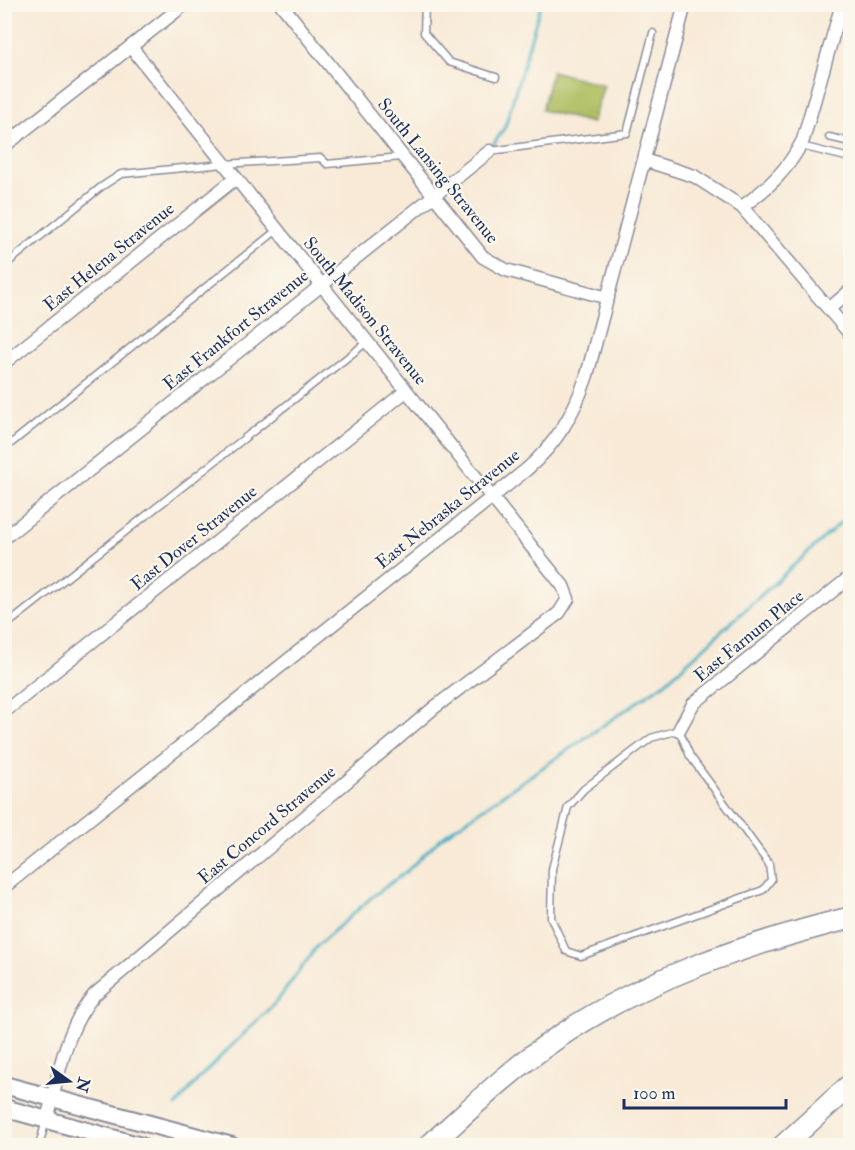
<svg xmlns="http://www.w3.org/2000/svg" width="855" height="1150" viewBox="0 0 855 1150" font-family="'IM FELL Double Pica',serif">
  <rect width="100%" height="100%" fill="#fbf7ec"/>
  <filter id="ink" filterUnits="userSpaceOnUse"><feTurbulence type="fractalNoise" baseFrequency=".0167" numOctaves="2"/><feDisplacementMap in="SourceGraphic" scale="12" xChannelSelector="R" yChannelSelector="G"/><feConvolveMatrix kernelMatrix="1 2 1 2 8 2 1 2 1" color-interpolation-filters="sRGB"/></filter>
  <filter id="wash" filterUnits="userSpaceOnUse"><feTurbulence type="fractalNoise" baseFrequency=".008" numOctaves="4" result="noise"/><feDisplacementMap in="SourceGraphic" scale="24" xChannelSelector="R" yChannelSelector="G"/><feGaussianBlur stdDeviation="1.35" result="paint"/><feColorMatrix in="noise" values="0 0 0 0 0 0 0 0 0 0 0 0 0 0 0 0 0 1.4 0 .05"/><feComposite in="paint" operator="in"/></filter>
  <g filter="url(#wash)">
    <rect width="100%" height="100%" fill="#f8ead7"/>
    <!-- green -->
    <polygon fill="#aebe61" stroke="#647660" stroke-width="1.5" points="552,71 604,85 592,123 542,110"/>
    <g fill="none" stroke-linecap="round" stroke-linejoin="round">
      <!-- stream -->
      <g stroke="#45afc3" stroke-width="3">
        <polyline points="493,145 505,127 541,4"/>
        <polyline points="176,1106 201,1076 278,1000 318,945 372,897 407,871 442,837 666,682 850,514"/>
      </g>
    </g>
  </g>
  <g filter="url(#ink)">
    <g fill="none" stroke-linecap="round" stroke-linejoin="round">
      <defs>
        <g id="service">
          <polyline points="425,4 424,33 449,62 496,77"/>
          <polyline points="829,137 850,142"/>
          <polyline points="801,146 850,158"/>
          <polyline points="490,151 627,133 653,33"/>
          <polyline points="4,266 101,187 121,174 224,164 321,158 327,164 401,157"/>
          <polyline points="4,449 277,230"/>
          <polyline points="4,627 367,342"/>
          <polygon points="679,730 690,756 769,864 771,880 763,890 581,956 566,951 551,918 552,869 568,807 584,789 651,738"/>
          <polyline points="39,1146 46,1120"/>
        </g>
        <g id="minor">
          <polyline points="281,4 483,257 506,270 608,298"/>
          <polyline points="4,125 15,138"/>
          <polyline points="4,146 185,4"/>
          <polyline points="644,160 694,176 742,207 850,334"/>
          <path d="M742,207C769,187 788,170 803,140L842,4"/>
          <polyline points="830,308 850,291"/>
          <polyline points="4,363 236,178"/>
          <polyline points="4,538 490,151"/>
          <polyline points="4,712 406,391"/>
          <polyline points="679,730 693,704 850,577"/>
          <path d="M4,887L526,470C557,443 574,414 587,375L685,4"/>
          <path d="M47,1120C58,1077 65,1029 94,995L435,707L559,613L568,599L563,586L131,47"/>
        </g>
        <g id="secondary">
          <polyline points="4,1085 232,1146"/>
          <polyline points="4,1108 141,1146"/>
        </g>
        <g id="motorway">
          <path d="M429,1146C470,1109 509,1071 554,1040C643,979 746,944 850,918"/>
          <polyline points="783,1146 850,1085"/>
        </g>
      </defs>
      <!-- service casing -->
      <use href="#service" stroke="#8a8c9a" stroke-width="9"/>
      <!-- minor casing -->
      <use href="#minor" stroke="#8a8c9a" stroke-width="15"/>
      <!-- secondary casing -->
      <use href="#secondary" stroke="#8a8c9a" stroke-width="20"/>
      <!-- motorway casing -->
      <use href="#motorway" stroke="#8a8c9a" stroke-width="24"/>
      <!-- service -->
      <use href="#service" stroke="#fff" stroke-width="6"/>
      <!-- minor -->
      <use href="#minor" stroke="#fff" stroke-width="12"/>
      <!-- secondary -->
      <use href="#secondary" stroke="#fff" stroke-width="16"/>
      <!-- motorway -->
      <use href="#motorway" stroke="#fff" stroke-width="21"/>
    </g>
  </g>
  <g text-anchor="middle" dominant-baseline="central" stroke-width="4.5" stroke-linejoin="round" paint-order="stroke">
    <!-- street labels -->
    <g font-size="18" fill="#1b2f5e" stroke="#fbf7ec">
      <text transform="translate(438 171) rotate(51)">South Lansing Stravenue</text>
      <text transform="translate(109 257) rotate(-39)">East Helena Stravenue</text>
      <text transform="translate(365 311) rotate(51)">South Madison Stravenue</text>
      <text transform="translate(236 330) rotate(-39)">East Frankfort Stravenue</text>
      <text transform="translate(448 509) rotate(-39)">East Nebraska Stravenue</text>
      <text transform="translate(194 538) rotate(-39)">East Dover Stravenue</text>
      <text transform="translate(749 636) rotate(-39)">East Farnum Place</text>
      <text transform="translate(267 825) rotate(-40)">East Concord Stravenue</text>
    </g>
  </g>
  <!-- margin -->
  <rect width="855" height="1150" fill="none" stroke="#fbf7ec" stroke-width="24"/>
  <!-- north arrow -->
  <g transform="translate(69 1081) rotate(105)" stroke="#fbf7ec" stroke-width="4.5" paint-order="stroke">
  <path d="M0-4.5L10 22L0 15L-10 22Z" fill="#1b2f5e"/>
  <text y="-9" font-size="16" font-weight="bold" text-anchor="middle" fill="#1b2f5e">N</text>
  </g>
  <!-- scale -->
  <path d="M624 1099v9h162v-9" fill="none" stroke="#1b2f5e" stroke-width="3"/>
  <text x="633" y="1099" font-size="18" fill="#1b2f5e" stroke="#fbf7ec" stroke-width="4.5" paint-order="stroke">100 m</text>
</svg>
